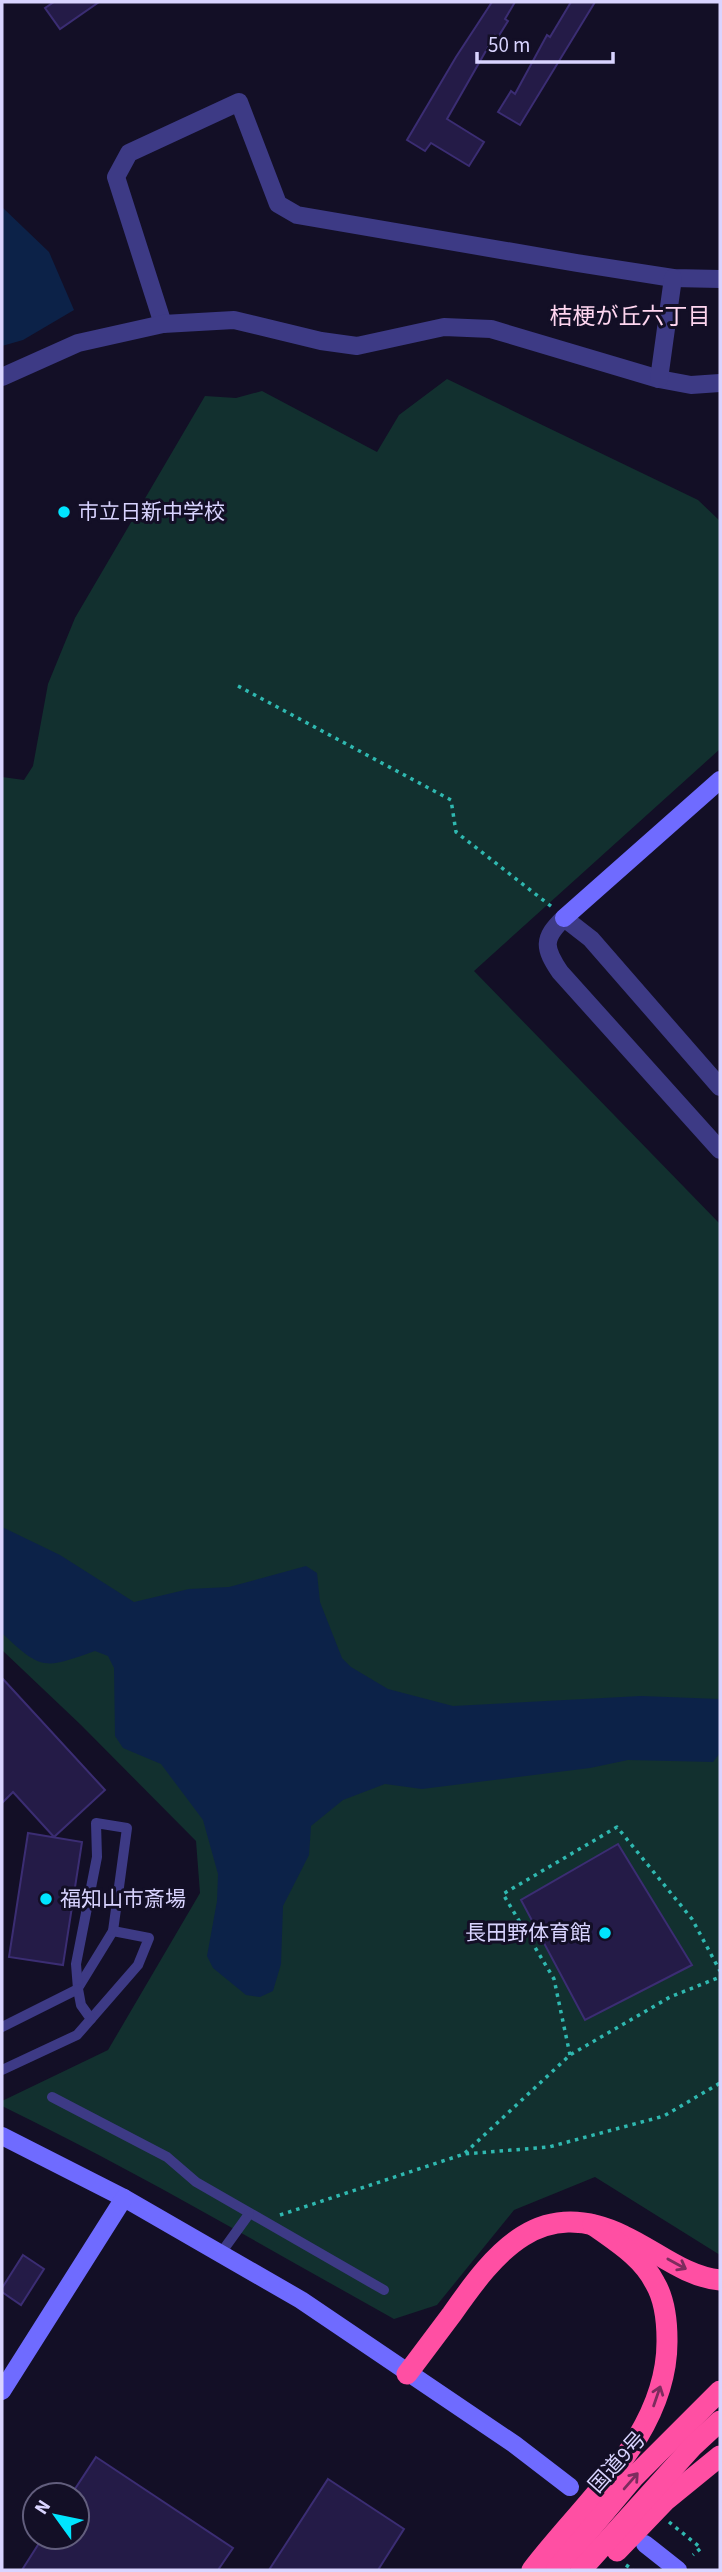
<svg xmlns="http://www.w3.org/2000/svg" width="722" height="2572" viewBox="0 0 722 2572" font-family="'Source Sans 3','Noto Sans JP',sans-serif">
  <rect width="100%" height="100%" fill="#130f26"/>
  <!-- green -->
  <path fill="#12302f" d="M447,379L698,500L720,521V749L474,971L720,1224V2255L595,2177L514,2210L437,2305L394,2319C265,2247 136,2171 2,2106V2101L108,2050L200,1893L196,1841L81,1725L2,1650V777L24,780L33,766L48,684L75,618L205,396L236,398L262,391L377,452L399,415Z"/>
  <!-- water -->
  <g fill="#0c2248">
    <polygon points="2,207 49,252 74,310 23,340 2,346"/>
    <path d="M2,1527L60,1555L134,1602L189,1589L229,1587L306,1566L317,1573L320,1602L342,1658L351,1667L388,1689L453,1706L641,1696L720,1699V1753L713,1762L628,1760L590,1768L422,1789L385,1784L343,1800L311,1826L309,1855L283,1906L281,1964L273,1991L260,1997L246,1995L213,1968L207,1956L217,1901L218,1874L203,1820L161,1764L123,1748L115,1736L114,1668L108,1656L95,1651C44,1669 42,1671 2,1633Z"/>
  </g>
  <!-- building -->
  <g fill="#241b47" stroke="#3b2d73" stroke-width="2">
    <polygon points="54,2 99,2 60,29 45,8"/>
    <polygon points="492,2 515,2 505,19 508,21 498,37 495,35 447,119 484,142 469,166 431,143 425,151 407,140 456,57"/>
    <polygon points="571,2 595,2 520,125 498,112 511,91 515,94 547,35 550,37"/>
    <polygon points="2,1678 105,1790 54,1837 13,1792 2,1803"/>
    <polygon points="28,1833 82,1842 63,1965 9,1957"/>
    <polygon points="618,1844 692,1965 585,2020 521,1900"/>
    <polygon points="23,2255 44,2269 21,2305 2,2292 2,2288"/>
    <polygon points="96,2457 233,2548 218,2570 22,2570 43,2537 77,2537 77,2495 71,2495"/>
    <polygon points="328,2479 404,2529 378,2570 269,2570"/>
  </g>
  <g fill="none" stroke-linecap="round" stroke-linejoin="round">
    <!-- path -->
    <g stroke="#2fb8b0" stroke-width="3.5" stroke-dasharray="3.5 5" stroke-linecap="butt">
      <polyline points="238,686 451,800 456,832 552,907"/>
      <polyline points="570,2055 554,1979 503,1894 617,1827 692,1919 720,1971"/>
      <polyline points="465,2153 570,2055 670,1997 720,1977"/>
      <polyline points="280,2215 464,2154 549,2147 664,2116 720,2083"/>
      <polyline points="669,2522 701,2548 693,2555"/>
      <polyline points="626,2565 633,2570"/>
    </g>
    <!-- lane -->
    <g stroke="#3d3a85" stroke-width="10">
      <polyline points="78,1988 113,1931 149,1938 138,1965 91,2019"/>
      <polyline points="78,1989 76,1964 97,1857 96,1823 127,1828 113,1931"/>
      <polyline points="2,2027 78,1989 81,2005 91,2019 77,2035 2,2070"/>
      <polyline points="52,2097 167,2157 196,2182 384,2290"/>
      <polyline points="221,2253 249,2214"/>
    </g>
    <!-- street -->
    <g stroke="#3d3a85" stroke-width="18">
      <polyline points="163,324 116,177 129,153 239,102 278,204 297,215 577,263 673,278 720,279"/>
      <polyline points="2,377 78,343 163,324 234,320 321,341 357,346 444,327 491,329 659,379 691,385 720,383"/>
      <polyline points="659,379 673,278"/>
      <path d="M720,1087L591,939L564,918C542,939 544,948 560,972L720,1150"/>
    </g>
    <!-- secondary -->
    <g stroke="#6f6bff" stroke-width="18">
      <polyline points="564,918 720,780"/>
      <polyline points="2,2136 124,2198 301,2300 514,2444 570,2487"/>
      <polyline points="2,2391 124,2198"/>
      <polyline points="645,2544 678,2570"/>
    </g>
    <!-- highway -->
    <g stroke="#ff4fa3" stroke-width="21">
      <path d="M407,2374C422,2354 437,2334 452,2314C496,2251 540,2195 624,2236C655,2250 685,2277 720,2280"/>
      <polyline points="617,2551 666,2500 720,2456"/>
      <path d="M532,2570C584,2501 668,2434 667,2340C667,2320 665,2300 655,2283C642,2257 615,2241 593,2225"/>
      <polyline points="556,2570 634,2477 720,2391"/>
      <polyline points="581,2570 693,2446 720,2421"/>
    </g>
  </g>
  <!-- one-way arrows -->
  <defs><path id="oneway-shaft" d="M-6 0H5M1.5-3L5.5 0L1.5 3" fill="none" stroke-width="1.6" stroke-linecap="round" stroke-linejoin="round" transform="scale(1.75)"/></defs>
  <g stroke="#7d2c5e">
    <use href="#oneway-shaft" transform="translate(677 2264) rotate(29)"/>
    <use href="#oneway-shaft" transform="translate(657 2396) rotate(-71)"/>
    <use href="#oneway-shaft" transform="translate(631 2481) rotate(-49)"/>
  </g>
  <!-- markers -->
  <g fill="#00e5ff" stroke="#130f26" stroke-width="2.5">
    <circle cx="64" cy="512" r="7"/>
    <circle cx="46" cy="1899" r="7"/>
    <circle cx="605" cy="1933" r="7"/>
  </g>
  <g text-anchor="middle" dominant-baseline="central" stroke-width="6" stroke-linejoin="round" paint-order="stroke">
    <!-- poi labels -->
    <g font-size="21" fill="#d9d4ff" stroke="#130f26" text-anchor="start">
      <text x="78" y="512">市立日新中学校</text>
      <text x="60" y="1899">福知山市斎場</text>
      <text x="591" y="1933" text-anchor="end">長田野体育館</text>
    </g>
    <!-- street labels -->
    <g font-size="21" fill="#d9d4ff" stroke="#130f26">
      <text transform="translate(617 2462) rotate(-48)">国道9号</text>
    </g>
    <!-- neighbourhood labels -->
    <g font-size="23" fill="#ffd6f0" stroke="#130f26">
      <text x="630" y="316">桔梗が丘六丁目</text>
    </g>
  </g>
  <!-- border -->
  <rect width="722" height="2572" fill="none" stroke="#d9d4ff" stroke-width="7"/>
  <!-- north arrow -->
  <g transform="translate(56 2516) rotate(303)"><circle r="33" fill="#130f26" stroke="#625e7d" stroke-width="2"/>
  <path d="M0-5L12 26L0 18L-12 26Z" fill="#00e5ff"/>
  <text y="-10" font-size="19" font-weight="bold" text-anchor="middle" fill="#d9d4ff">N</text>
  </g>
  <!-- scale -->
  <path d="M477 52v10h136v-10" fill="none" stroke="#d9d4ff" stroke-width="3.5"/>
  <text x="488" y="52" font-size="21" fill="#d9d4ff" stroke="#130f26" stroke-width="5" paint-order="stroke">50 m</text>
</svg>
